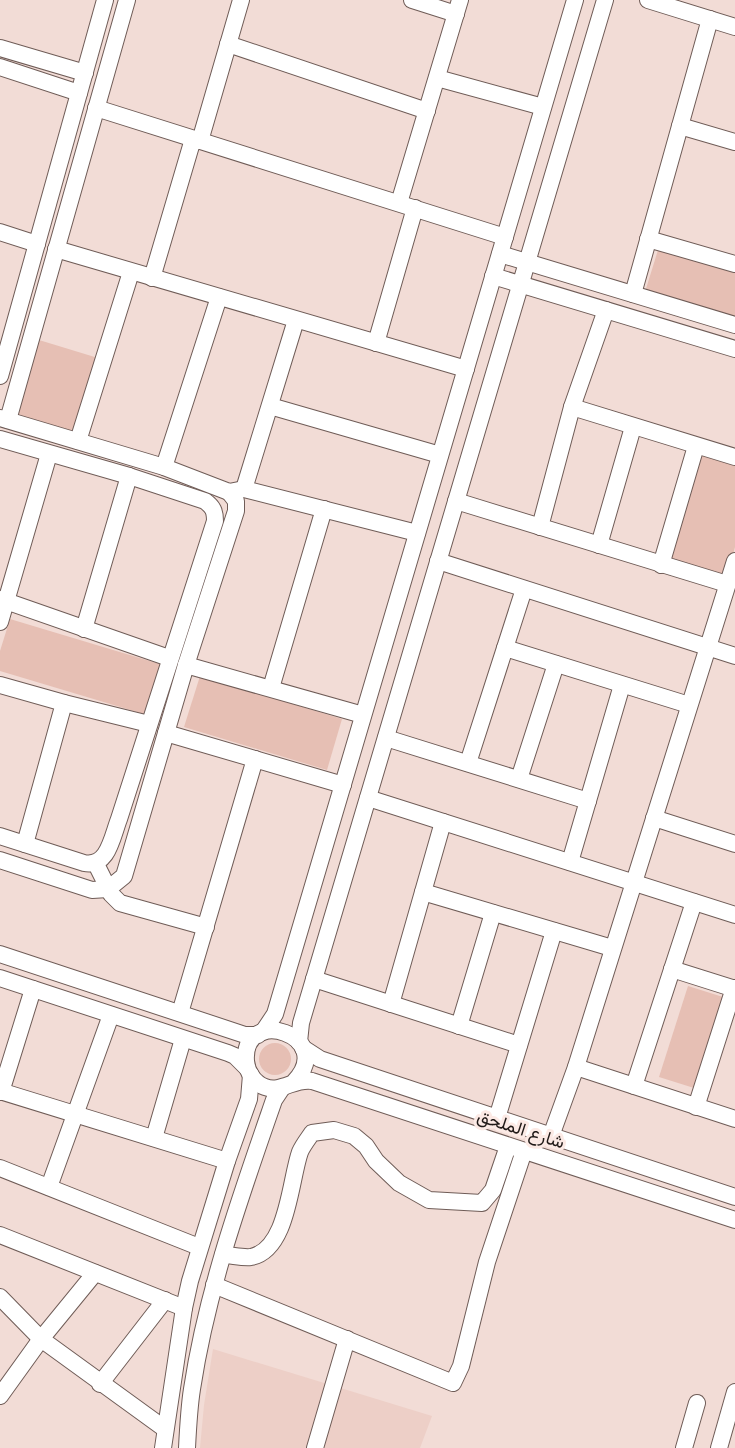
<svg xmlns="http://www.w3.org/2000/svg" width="735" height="1448" viewBox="0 0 735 1448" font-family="'Nunito Sans',Vazirmatn,sans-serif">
  <rect width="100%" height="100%" fill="#f2dcd6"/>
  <!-- built -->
  <polygon fill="#edcfc7" points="213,1349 432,1416 420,1448 200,1448 204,1405"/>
  <!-- green -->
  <g fill="#e6bfb4">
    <polygon points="658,250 735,273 735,318 645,292"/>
    <polygon points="39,340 98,358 76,433 16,415"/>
    <polygon points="700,455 735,465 735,547 727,577 670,562"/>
    <polygon points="10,619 163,665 147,715 0,671 0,651"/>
    <polygon points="200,676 342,719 327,770 184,727"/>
    <polygon points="688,986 723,997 694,1088 659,1077"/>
    <circle cx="275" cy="1059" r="16"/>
  </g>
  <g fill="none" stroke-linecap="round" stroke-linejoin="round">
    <defs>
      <g id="minor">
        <polyline points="412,0 456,14"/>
        <polyline points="648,0 735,27"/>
        <polyline points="228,44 427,111"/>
        <polyline points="0,48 85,73"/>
        <polyline points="0,67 79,93"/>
        <polyline points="437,78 543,107"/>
        <polyline points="96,108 505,237"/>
        <polyline points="680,126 735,142"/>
        <polyline points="200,141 241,0"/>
        <polyline points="399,203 460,0"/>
        <polyline points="0,232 37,244"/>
        <polyline points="648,239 735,264"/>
        <polyline points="56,249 466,369"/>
        <polyline points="500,254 735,325"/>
        <polyline points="493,276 735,349"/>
        <polyline points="152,278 193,139"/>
        <polyline points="633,294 710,19"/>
        <polyline points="376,343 415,208"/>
        <polyline points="0,376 105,0"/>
        <polyline points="270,406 440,455"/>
        <polyline points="572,407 735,457"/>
        <polyline points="0,418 164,467 229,492 244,489 417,533"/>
        <polyline points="8,420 127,0"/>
        <path d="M0,439L129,476L205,501C213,507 215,511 215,521L119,819C112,837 108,868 84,863L0,836"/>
        <polyline points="78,441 131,272"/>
        <polyline points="164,467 219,297"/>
        <polyline points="244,489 296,320"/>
        <polyline points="456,501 727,584"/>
        <polyline points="540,527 572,407 606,310"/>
        <polyline points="599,545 633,427"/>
        <polyline points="438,561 735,656"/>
        <polyline points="661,565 696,446"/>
        <polyline points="0,599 169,658"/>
        <polyline points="0,622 49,454"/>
        <polyline points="84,629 129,476"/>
        <polyline points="505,648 689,705"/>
        <polyline points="186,665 363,715"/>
        <polyline points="0,685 64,703 149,724"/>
        <polyline points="271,688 324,509"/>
        <polyline points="166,733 343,785"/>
        <polyline points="386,738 588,801"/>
        <polyline points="468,763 524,589"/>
        <polyline points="519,779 556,664"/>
        <polyline points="368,798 735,915"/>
        <polyline points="654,818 735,844"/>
        <polyline points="25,844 64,703"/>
        <polyline points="0,860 92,890 108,889 124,876 186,665 236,511 236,501 229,492"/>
        <polyline points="570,862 622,685"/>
        <polyline points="96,864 111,894 120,903 206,927"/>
        <polyline points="423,892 612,948"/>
        <polyline points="0,954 245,1035 258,1035"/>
        <polyline points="672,969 735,989"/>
        <polyline points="0,978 228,1053 235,1056 247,1068"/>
        <polyline points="314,979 519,1045"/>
        <polyline points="391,1004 443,822"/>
        <polyline points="180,1013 255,759"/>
        <polyline points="459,1026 493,913"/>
        <polyline points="263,1032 275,1014 575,0"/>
        <polyline points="299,1042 301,1023 605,0"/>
        <polyline points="303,1048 320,1059 735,1197"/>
        <polyline points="576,1067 735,1119"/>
        <path d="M294,1082C338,1036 242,1004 246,1061C247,1072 254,1083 265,1087C281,1093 295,1078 312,1081L735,1220"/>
        <polyline points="634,1086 694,902"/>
        <polyline points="0,1091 227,1161"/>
        <polyline points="1,1092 33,989"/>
        <polyline points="696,1107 734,988"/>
        <polyline points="497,1118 554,931"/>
        <polyline points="551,1136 576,1067 735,561"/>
        <polyline points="154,1138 183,1039"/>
        <polyline points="0,1168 199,1247"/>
        <polyline points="49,1187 111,1015"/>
        <polyline points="0,1235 184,1308"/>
        <path d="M223,1255C231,1255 242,1258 251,1257C288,1250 290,1180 300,1152C303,1145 308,1139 312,1133L334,1130L354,1136L366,1146L376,1161L399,1183L429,1200L482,1203L493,1190L508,1146"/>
        <polyline points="214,1285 453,1383 461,1366 487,1262 524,1151"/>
        <polyline points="0,1297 41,1339 165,1429"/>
        <polyline points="100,1384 165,1300"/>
        <polyline points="0,1396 41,1339 95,1273"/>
        <polyline points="163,1448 184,1308 190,1281 227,1161 249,1099 251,1075"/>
        <path d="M187,1448C188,1428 189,1408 192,1389C207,1290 241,1195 274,1100L282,1088"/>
        <polyline points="315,1448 347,1339"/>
        <polyline points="684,1448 697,1403"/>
        <polyline points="719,1448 735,1392"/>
      </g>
    </defs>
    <!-- minor casing -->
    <use href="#minor" stroke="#6f5c57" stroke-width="18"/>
    <!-- minor -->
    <use href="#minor" stroke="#fff" stroke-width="16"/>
  </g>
  <g text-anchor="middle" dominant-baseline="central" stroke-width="6" stroke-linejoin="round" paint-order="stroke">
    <!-- street labels -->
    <g font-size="18" fill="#201917" stroke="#fceae5">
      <text transform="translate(521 1129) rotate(18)">شارع الملحق</text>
    </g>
  </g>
</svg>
